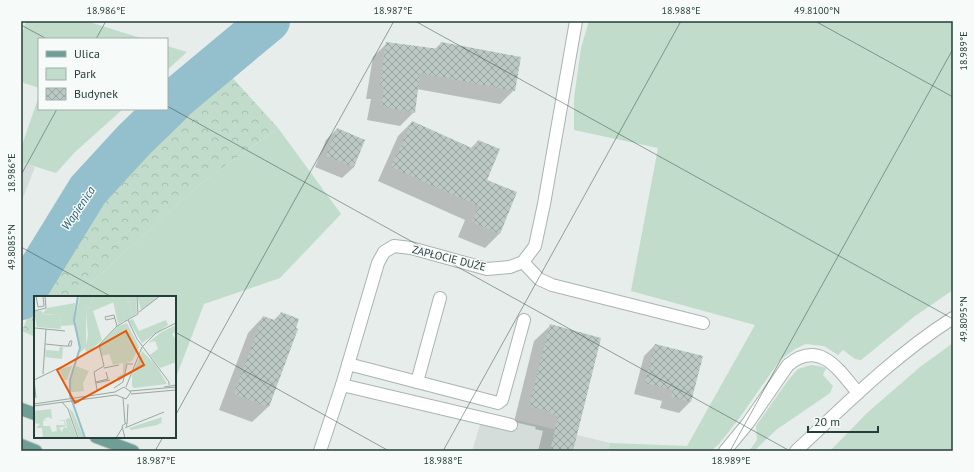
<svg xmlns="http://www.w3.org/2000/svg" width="974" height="472" viewBox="0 0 974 472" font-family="'PT Sans',sans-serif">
  <defs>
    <pattern id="forest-crowns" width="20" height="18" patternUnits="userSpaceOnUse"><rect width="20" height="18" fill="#c1dccb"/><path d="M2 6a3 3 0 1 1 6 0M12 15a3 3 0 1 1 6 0" fill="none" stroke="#a6beaf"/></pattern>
    <pattern id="building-cross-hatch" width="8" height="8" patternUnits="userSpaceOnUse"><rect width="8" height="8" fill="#bbc8c4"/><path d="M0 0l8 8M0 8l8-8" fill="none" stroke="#98a4a0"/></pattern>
  </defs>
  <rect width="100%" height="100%" fill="#e6edea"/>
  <!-- built -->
  <g fill="#d4ddda">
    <polygon points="21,162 35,167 21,203"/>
    <polygon points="484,412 610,443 608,451 472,451"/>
  </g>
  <!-- green -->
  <g fill="#c1dccb">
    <polygon points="26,21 86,21 144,39 39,39 39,88 21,82 21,37"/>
    <polygon points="589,21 953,21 953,290 915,316 861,360 855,359 843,350 838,355 824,346 806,344 795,349 780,360 738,420 719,444 711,451 608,451 610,443 687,446 755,325 631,291 658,148 574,130 574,98 581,48"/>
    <polygon points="167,46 187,52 167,70"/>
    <polygon points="39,96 39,109 123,109 75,152 56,173 21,162 21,148"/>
    <polygon points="278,128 341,214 280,278 204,304 175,380 175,297 79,297 83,290 200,184"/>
    <polygon points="953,343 953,451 830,451 867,413 920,367"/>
    <polygon points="811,365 819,366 826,368 823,375 833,386 830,393 776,430 754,451 749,451 757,440 756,426 789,379 798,369"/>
  </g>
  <!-- forest -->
  <g fill="url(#forest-crowns)">
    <polygon points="228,73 278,128 200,184 83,290 79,297 39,297 101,192 132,158 183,110"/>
    <polygon points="35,303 35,337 22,331 29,314"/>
  </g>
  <!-- shadow -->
  <g fill="#0003">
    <polygon points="387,43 435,49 441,43 514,90 500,104 417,89 414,112 400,126 367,120 371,99 366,99 373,57"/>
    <polygon points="412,122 471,148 478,141 486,180 500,233 485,248 458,237 465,220 378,181 398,136"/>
    <polygon points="337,129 354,167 342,178 315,167 326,140"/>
    <polygon points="281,313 294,329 297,329 268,407 252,422 219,410 248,333 263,317 273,321"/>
    <polygon points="550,326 572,451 538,451 543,431 535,429 536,427 514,422 534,341"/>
    <polygon points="655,345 702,357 690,402 679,413 660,408 662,401 634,394 644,356"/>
  </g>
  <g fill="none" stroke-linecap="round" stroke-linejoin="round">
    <!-- river -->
    <g stroke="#94bfcc" stroke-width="42">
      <polyline points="167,108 179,96 269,21"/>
      <polyline points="21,299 88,190 134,140 166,109"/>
    </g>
  </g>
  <!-- building -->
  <g fill="url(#building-cross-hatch)">
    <polygon points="386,42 439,49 441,42 521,57 515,91 420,73 415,113 381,106 384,86 380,85"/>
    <polygon points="412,121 474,149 478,140 500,149 487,180 517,192 500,234 472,222 479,206 391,167"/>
    <polygon points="337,128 365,140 354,167 326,156"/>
    <polygon points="281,312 299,319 296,328 298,329 269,407 234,394 263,316 277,321"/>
    <polygon points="550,324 601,338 573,451 550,451 558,416 550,414 551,412 529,406"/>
    <polygon points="655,344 703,356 691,402 671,397 673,390 645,383"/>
  </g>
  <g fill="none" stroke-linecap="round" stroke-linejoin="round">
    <defs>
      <g id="minor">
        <polyline points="523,262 539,279 552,285 703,323"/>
        <polyline points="348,364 498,403 502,400 524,320"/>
        <polyline points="417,382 440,298"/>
        <polyline points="342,385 511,425"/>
        <polyline points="320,451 342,385 378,263 384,252 394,246 411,248 487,269 510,267 523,262 535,246 544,204 576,21"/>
        <path d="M725,451L748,423L788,365C820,339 839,370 858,393"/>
        <path d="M796,451C846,404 895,355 953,318"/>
      </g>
      <g id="major">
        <polyline points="21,409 35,414"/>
        <polyline points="96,437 133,451"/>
        <polyline points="21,445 36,451"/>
      </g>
    </defs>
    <!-- minor casing -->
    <use href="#minor" stroke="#a9b5b1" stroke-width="14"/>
    <!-- major casing -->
    <use href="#major" stroke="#c2c9c8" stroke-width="14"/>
    <!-- minor -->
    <use href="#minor" stroke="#fff" stroke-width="12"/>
    <!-- major -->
    <use href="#major" stroke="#6f9e96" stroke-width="12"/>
  </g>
  <!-- ticks -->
  <path fill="none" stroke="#263e39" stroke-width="1" stroke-opacity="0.45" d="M415,21L953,319M815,21L953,97M21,25L47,39M96,39L106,21M167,106L790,451M21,175L57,109M21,247L112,297M175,332L389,451M175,416L394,21M155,451L163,437M443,451L681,21M730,451L953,49"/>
  <g text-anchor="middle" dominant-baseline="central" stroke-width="3" stroke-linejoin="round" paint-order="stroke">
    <!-- street labels -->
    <g font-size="11" fill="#263e39" stroke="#f6faf8">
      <text transform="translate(449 258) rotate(14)">ZAPŁOCIE DUŻE</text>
    </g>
    <!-- water labels -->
    <g font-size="12" font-style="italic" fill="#266174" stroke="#f6faf8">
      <text transform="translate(78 208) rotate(-56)">Wapienica</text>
    </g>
  </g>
  <!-- overview -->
  <g transform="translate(34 296)">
    <rect width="142" height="142" fill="#e6edea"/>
    <path d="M60,0H78L80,6L59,15L68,44L54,57L51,54L54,39L52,17ZM93,0H102L103,17L98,21ZM103,0H125L107,14ZM0,15H8V18L15,19L26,18L27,33L3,31ZM99,23L105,35L132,24L134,29L108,47L95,25ZM93,27L105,51L98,65L93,67L89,82L85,86L83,81L89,78V67L79,69L75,58L68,60L65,50L84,30ZM142,29V36L138,38L142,44V66L126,72L116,59L124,53L121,45L114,47L126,37ZM12,49V54L25,55L26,50L29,51L28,63L11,61V64ZM108,55L121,68L133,88L100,92L98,90V79ZM38,70L33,84H30L25,73ZM47,72L55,75L49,87L50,95L40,96ZM17,113L18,123L14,121L9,124L14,125H9V130H16L18,136L23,135L22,129H31L30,125L24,124H31L32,130L25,132L28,136L30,131L36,133L34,142H9L8,132H2L6,128L0,127V115ZM128,121L127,126H129L123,129L97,134L95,132Z" fill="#c1dccb"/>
    <path d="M46,0H60L52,17V51L46,57L41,22ZM78,0H93L98,21L84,28ZM41,7L40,29L27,30L26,19L8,18L13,12ZM42,70L47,72L40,96H37V83ZM35,112L39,116L50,142H45ZM36,122L43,142H34V136L37,135L33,132L32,123Z" fill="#c1dccb"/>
    <path fill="none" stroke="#94bfcc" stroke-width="2" d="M44,0L40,24L46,52L36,84V99L51,142"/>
    <path fill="none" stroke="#99a7a3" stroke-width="1" d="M2,0L4,11L10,10L9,0M0,15L12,12L11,0M105,16L126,0M81,22L72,24L71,21L80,19L83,30M94,24L103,43L135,86V89M1,32L31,35M11,48L31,50H37L38,45H36L34,50M70,72L85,69M9,78L12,33M0,84L27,71M0,84L2,102M62,86L74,83L72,76M62,87L76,84M92,91L108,51L122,37L142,27M130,91L142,89M80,92L89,86L93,68H99M63,94L60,76L70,70L65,49L83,30L104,18L103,0M96,95L142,91M97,98L142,94M89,102L91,127M28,106L34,113L44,142M0,108L81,96L90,91L97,96L92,103L82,99L0,110M93,128L94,108M93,131L130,116M91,132L93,131L92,127L88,130L91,142M82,142L89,131"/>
    <path fill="#e8590c" fill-opacity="0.15" stroke="#e8590c" stroke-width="2" d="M92,35L110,69L41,107L23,74Z"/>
    <rect width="142" height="142" fill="none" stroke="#263e39" stroke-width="2"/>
  </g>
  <!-- border -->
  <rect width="974" height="472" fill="none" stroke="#f6faf8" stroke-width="44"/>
  <!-- legend -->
  <rect x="38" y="38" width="130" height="72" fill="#f6faf8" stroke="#a3afac"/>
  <rect x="46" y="51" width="20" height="6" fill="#6f9e96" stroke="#a3afac"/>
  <text x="74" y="58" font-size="12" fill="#263e39">Ulica</text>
  <rect x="46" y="68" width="20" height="12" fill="#c1dccb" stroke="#a3afac"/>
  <text x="74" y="78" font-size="12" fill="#263e39">Park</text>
  <rect x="46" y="88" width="20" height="12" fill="url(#building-cross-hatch)" stroke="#a3afac"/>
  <text x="74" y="98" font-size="12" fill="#263e39">Budynek</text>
  <!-- scale -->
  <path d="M808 426v6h70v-6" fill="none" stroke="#263e39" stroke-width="2"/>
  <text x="814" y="426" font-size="12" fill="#263e39" stroke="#f6faf8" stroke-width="3" paint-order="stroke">20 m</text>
  <rect x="22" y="22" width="930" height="428" fill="none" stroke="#263e39" stroke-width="1.5"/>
  <g font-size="10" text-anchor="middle" fill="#263e39">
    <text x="106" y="14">18.986°E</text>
    <text x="393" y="14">18.987°E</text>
    <text x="681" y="14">18.988°E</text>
    <text x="817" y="14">49.8100°N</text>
    <text transform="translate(963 51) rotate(-90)" y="4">18.989°E</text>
    <text transform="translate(11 173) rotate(-90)" y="4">18.986°E</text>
    <text transform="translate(11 247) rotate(-90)" y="4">49.8085°N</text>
    <text transform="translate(963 319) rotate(-90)" y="4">49.8095°N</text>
    <text x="156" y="464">18.987°E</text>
    <text x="443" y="464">18.988°E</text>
    <text x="731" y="464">18.989°E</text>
  </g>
</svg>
